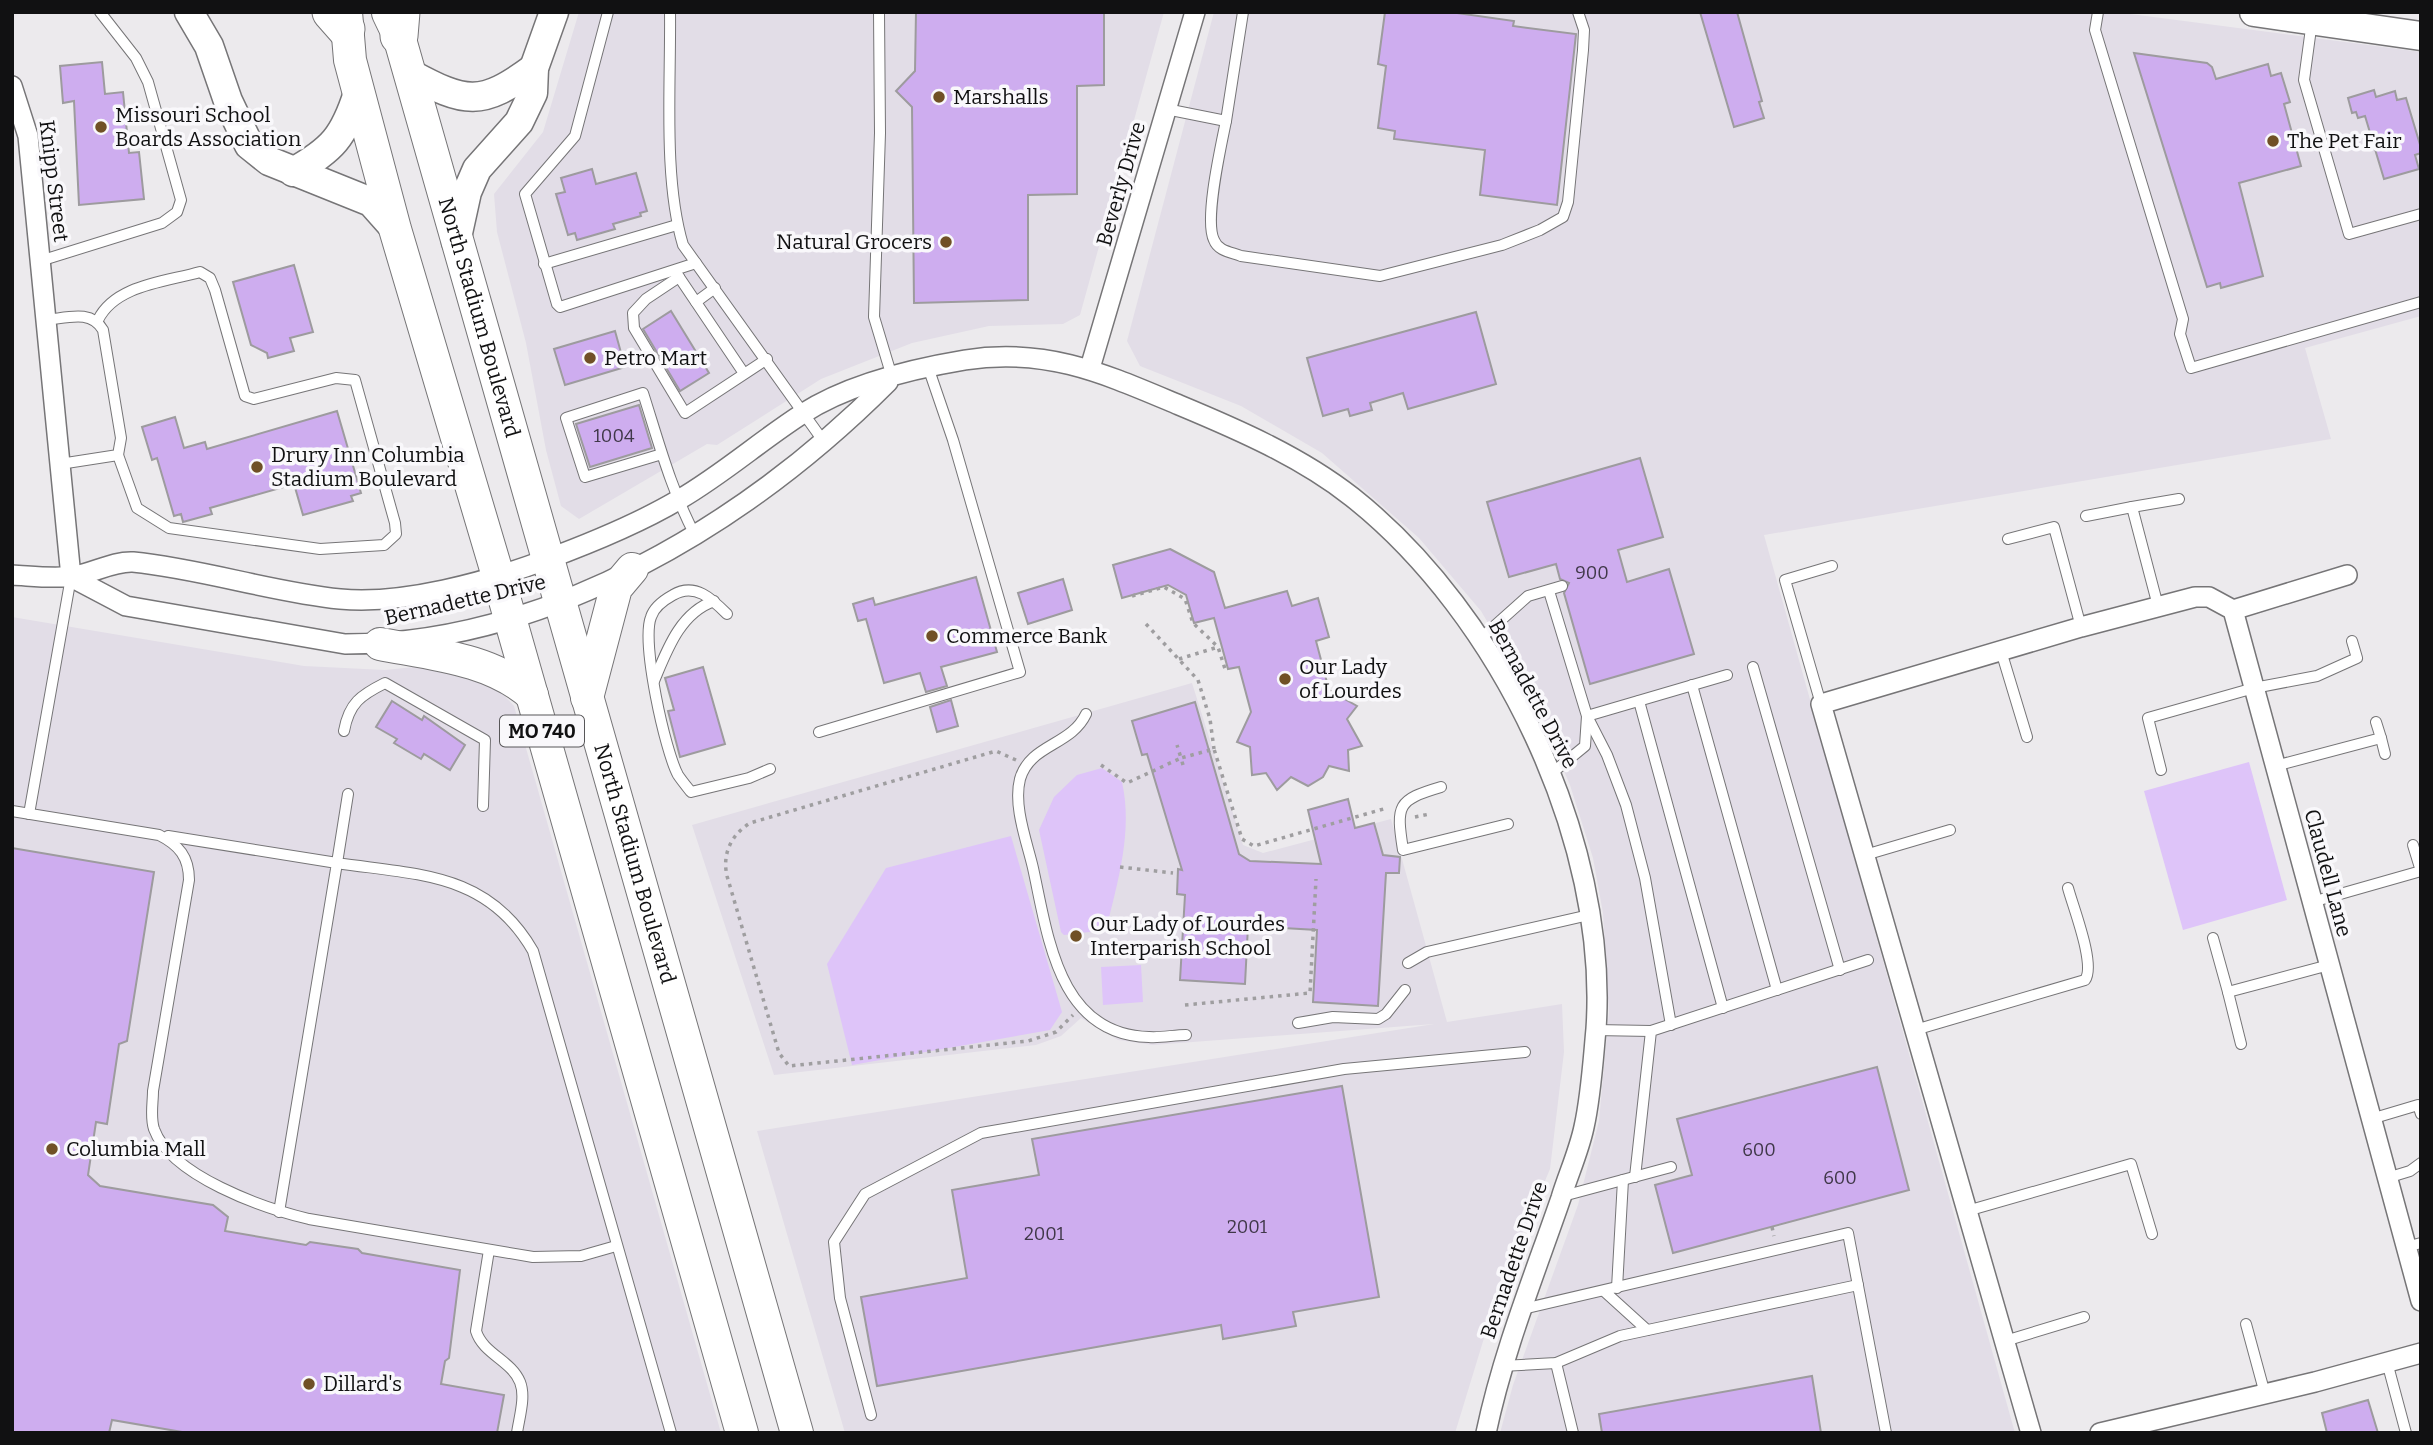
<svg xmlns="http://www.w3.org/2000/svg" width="2433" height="1445" viewBox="0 0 2433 1445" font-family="Bitter,serif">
  <rect width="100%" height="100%" fill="#eceaed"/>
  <!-- built -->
  <g fill="#e2dde7">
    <polygon points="579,12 1164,12 1080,315 1063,324 989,326 912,343 821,379 717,445 707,444 579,519 561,506 546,450 526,343 497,232 494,194 543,132"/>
    <polygon points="1214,12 2115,12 2421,52 2421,316 2305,348 2331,439 1764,535 2015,1433 1500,1433 1513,1385 1578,1205 1599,1121 1609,1012 1603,913 1593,858 1570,785 1533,699 1481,611 1419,538 1322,453 1241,406 1140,366 1127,341"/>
    <polygon points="12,617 304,666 385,670 434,665 499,690 514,706 721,1433 12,1433"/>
    <polygon points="1192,683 1243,845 1263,853 1391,819 1447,1022 1562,1004 1564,1052 1550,1169 1499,1289 1455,1433 845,1433 757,1131 1434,1024 1153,1045 1118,1040 1081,1018 1061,1036 1036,1045 774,1075 692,825"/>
  </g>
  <!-- green -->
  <g fill="#dec4f9">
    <polygon points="2249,762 2287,900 2183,930 2144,791"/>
    <path d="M1102,768L1122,782C1133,831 1118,881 1106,930L1064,935L1061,932L1039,830L1054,797L1077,775Z"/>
    <polygon points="1011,836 1062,1012 1050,1030 852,1065 827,964 886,868"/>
    <polygon points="1141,965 1143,1002 1103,1005 1101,967"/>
  </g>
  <!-- building -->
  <g fill="#ceadef" stroke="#9d9b9e" stroke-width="2">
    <polygon points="916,12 1104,12 1104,85 1077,86 1077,194 1028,195 1028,300 914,303 912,107 896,91 915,71"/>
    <polygon points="1385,12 1450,12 1514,21 1513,26 1576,34 1557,205 1480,195 1485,150 1394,139 1395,131 1378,128 1386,66 1378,64"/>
    <polygon points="1700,12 1737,12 1762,101 1759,102 1764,118 1734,127"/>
    <polygon points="2134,53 2207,63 2212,67 2216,79 2268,64 2271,76 2281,73 2290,102 2284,104 2301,166 2239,183 2263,276 2221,288 2220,283 2207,287"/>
    <polygon points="102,62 105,94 123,92 129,153 139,152 144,199 79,205 74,101 63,103 60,66"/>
    <polygon points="2374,90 2376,97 2395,91 2397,100 2406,98 2421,148 2421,153 2415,155 2419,169 2384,179 2365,116 2358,118 2356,112 2352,113 2348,98"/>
    <polygon points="592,169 596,184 636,173 647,211 640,213 641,216 613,224 615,229 577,240 575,233 568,235 556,194 565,192 561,178"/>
    <polygon points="294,265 313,332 290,338 294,351 268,358 267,353 251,345 233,282"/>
    <polygon points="671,311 709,373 680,391 643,329"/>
    <polygon points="1476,312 1496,384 1408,409 1403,393 1370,403 1372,410 1350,416 1348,409 1323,416 1307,358"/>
    <polygon points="615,331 625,367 565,385 554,349"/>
    <polygon points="639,405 652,448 590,467 576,424"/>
    <polygon points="337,411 361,493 351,496 353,501 303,515 294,484 210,508 212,514 183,522 181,514 174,516 157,458 152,460 142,427 175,417 184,448 205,442 207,449"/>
    <polygon points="1640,458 1663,537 1618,550 1627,582 1669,569 1694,654 1590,684 1564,593 1569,583 1560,579 1556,564 1509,577 1487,502"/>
    <polygon points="1170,549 1214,572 1225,608 1287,591 1292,606 1318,598 1329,637 1316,641 1329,690 1357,706 1347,719 1362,746 1348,750 1349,771 1329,766 1323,777 1308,786 1291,777 1277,790 1266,773 1252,775 1250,747 1237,742 1251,712 1239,667 1228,669 1214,618 1194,623 1186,595 1168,585 1122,598 1113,565"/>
    <polygon points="976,577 997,652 941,667 947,686 926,692 920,673 884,683 866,619 858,621 853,604 873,598 875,605"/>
    <polygon points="1063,579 1072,610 1028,624 1018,593"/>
    <polygon points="703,667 725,744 680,757 668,711 674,710 665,678"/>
    <polygon points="951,700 958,726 937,732 930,707"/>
    <polygon points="392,701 422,720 424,716 465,745 450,770 424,754 421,759 394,743 397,739 376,727"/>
    <polygon points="1195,702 1239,854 1250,861 1321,864 1308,810 1348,799 1355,828 1374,823 1383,855 1400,857 1399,873 1386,873 1378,1006 1313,1002 1317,930 1248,926 1245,984 1180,980 1185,895 1177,894 1178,869 1182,870 1147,754 1142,755 1132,721"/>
    <polygon points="12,848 154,872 127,1041 119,1044 107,1124 96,1122 88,1175 100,1186 213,1205 228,1217 225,1231 306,1245 310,1242 358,1249 362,1253 460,1270 449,1358 445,1361 441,1384 504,1395 497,1433 188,1433 112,1420 109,1433 12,1433"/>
    <polygon points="1877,1067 1909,1190 1673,1253 1655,1185 1692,1175 1677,1119"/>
    <polygon points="1342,1086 1379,1297 1293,1312 1296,1326 1223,1339 1221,1325 877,1386 861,1297 967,1278 952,1190 1039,1175 1032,1139"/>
    <polygon points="1812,1376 1821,1433 1602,1433 1599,1414"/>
    <polygon points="2368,1400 2378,1433 2327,1433 2322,1413"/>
  </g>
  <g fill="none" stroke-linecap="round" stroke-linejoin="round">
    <defs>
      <g id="lane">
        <polyline points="608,12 575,136 525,194 557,304 560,307 696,263"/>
        <path d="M670,12C671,84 663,178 683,245L824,442"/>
        <polyline points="879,12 880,133 874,317 892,377"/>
        <polyline points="2098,12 2095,30 2183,319 2180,334 2191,368 2421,302"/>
        <polyline points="2312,21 2304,80 2349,234 2421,214"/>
        <polyline points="1166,109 1226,121 1243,12"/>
        <path d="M1226,121C1221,146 1204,220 1214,240C1218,251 1231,252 1241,256L1380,276L1502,245L1540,230L1563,217L1568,202L1583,50L1584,30L1578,12"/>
        <polyline points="40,261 162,223 177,212 181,200 148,82 136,58 100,12"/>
        <polyline points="544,264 677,225"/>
        <polyline points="677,274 743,372"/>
        <polyline points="679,277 646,299 633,313 634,328 685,413 767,359"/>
        <polyline points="696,302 715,288"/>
        <path d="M46,320C67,318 91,309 103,330L121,438L118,455L60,464"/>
        <path d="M98,320C115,285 165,282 200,272L210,278L215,290L245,396L254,399L336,378L355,380L395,523L396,534L384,545L320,549L169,528L137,508L118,455"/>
        <path d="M662,454L585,477L566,418L643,393C659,443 671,490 696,537"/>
        <polyline points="2132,507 2179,499"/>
        <polyline points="2086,516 2132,507 2158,606"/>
        <polyline points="2008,539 2054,527 2081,627"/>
        <polyline points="1549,591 1587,716 1607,755 1626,805 1645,878 1671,1025"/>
        <path d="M727,614C712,599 695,582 673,595C664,600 654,607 651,617C641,642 665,751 678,775C682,781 687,787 691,792L749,778L770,769"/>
        <polyline points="1481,638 1528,596 1562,586"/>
        <polyline points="2001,651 2027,737"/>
        <polyline points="1753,667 1840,970"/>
        <path d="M654,681C667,650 680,613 714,601"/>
        <polyline points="1692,685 1777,990"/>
        <polyline points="1639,701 1723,1008"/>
        <polyline points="1821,704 1785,580 1832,566"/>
        <path d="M1086,714C1071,746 1030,744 1020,779C1013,806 1027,842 1033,868C1048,936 1058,1035 1149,1037C1161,1038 1174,1035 1186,1035"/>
        <path d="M344,731C349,703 361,695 385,683L485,740L483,806"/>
        <polyline points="819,732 1020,672 953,440 928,367"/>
        <polyline points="2381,738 2385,754"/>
        <polyline points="2275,766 2381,738 2376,722"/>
        <polyline points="2161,770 2148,718 2254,688 2317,676 2357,658 2352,641"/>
        <polyline points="1552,773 1585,746 1587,716 1727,675"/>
        <path d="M1441,787C1397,800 1396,805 1403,850L1508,824"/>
        <path d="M348,794L337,863C417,875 488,872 533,951L671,1433"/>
        <path d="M12,811L159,835C179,845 189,857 189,880L153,1091C153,1103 150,1117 154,1129C171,1176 263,1208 309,1219L533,1257L581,1256L616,1246"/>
        <polyline points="29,814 71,577"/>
        <polyline points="168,836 337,863 279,1212"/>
        <polyline points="1865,855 1950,830"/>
        <polyline points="2312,902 2421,871 2413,845"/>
        <polyline points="2213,938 2228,992 2329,965"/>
        <polyline points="1408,963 1427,952 1589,915"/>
        <polyline points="2228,992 2241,1044"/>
        <polyline points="1298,1023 1333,1017 1378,1019 1386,1014 1405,990"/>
        <polyline points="1595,1030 1651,1031"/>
        <path d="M1915,1030L2085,980C2096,965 2073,907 2068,888"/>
        <polyline points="2371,1119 2418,1105 2421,1114"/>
        <polyline points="1635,1177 1651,1031 1868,960"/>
        <polyline points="2387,1178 2410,1171 2421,1163"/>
        <polyline points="1563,1196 1671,1167"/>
        <polyline points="1967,1211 2131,1164 2152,1234"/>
        <polyline points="2406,1247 2421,1243"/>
        <path d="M489,1250L476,1331C483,1354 511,1360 520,1382C526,1397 519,1418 517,1433"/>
        <polyline points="1617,1288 1623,1180"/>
        <polyline points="1604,1291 1647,1330"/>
        <polyline points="1523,1309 1848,1233 1886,1433"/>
        <polyline points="2246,1324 2265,1394"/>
        <polyline points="2005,1341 2084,1317"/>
        <polyline points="2387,1362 2406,1433"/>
        <polyline points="1556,1363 1573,1433"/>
        <polyline points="1501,1366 1556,1363 1620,1336 1858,1285"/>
        <polyline points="871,1415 840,1298 834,1242 865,1194 981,1133 1344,1069 1525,1052"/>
      </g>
      <g id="street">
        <polyline points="12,86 28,136 71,577"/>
        <polyline points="1090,368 1195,12"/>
        <path d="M12,575C32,576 55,579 74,576C94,573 113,561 133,562C203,569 271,592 340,599C403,605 486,582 545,560C591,543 638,524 680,499C723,474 760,441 802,414C848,384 911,369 965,360C1047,347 1105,374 1179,405C1239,430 1301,457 1352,497C1500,614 1609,840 1596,1029C1593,1061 1591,1096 1584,1127C1579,1151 1568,1175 1561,1198C1534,1276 1503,1352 1486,1433"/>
        <path d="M71,577L126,606L345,644C549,644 748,522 888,382"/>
        <polyline points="2233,610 2347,575"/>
        <polyline points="2031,1433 1821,704 2081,627 2195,597 2209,597 2233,610 2421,1301"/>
        <polyline points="2100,1433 2315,1382 2421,1353"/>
      </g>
      <g id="secondary">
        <polyline points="189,12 209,46 228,101 249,145 269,161 371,202 395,229"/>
        <polyline points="2254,12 2421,36"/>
        <path d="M409,73C466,104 481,107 534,68"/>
        <path d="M293,172C332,150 344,137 358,93"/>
        <polyline points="456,242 467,192 477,169 519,122 533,93 534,68 554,12"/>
      </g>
      <g id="primary">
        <polyline points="346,12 350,60 395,229 498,576 742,1433"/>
        <path id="s1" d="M388,13L399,36L797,1433"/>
        <path d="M380,644C432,654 492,659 532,695"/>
        <polyline points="587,698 616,588 632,569"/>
      </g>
      <g id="highway">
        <polyline points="331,12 346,29"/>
        <polyline points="399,36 401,12"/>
      </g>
    </defs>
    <!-- lane casing -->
    <use href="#lane" stroke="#767577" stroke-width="12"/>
    <!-- street casing -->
    <use href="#street" stroke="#767577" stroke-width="22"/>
    <!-- secondary casing -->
    <use href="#secondary" stroke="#767577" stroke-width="31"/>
    <!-- primary casing -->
    <use href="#primary" stroke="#767577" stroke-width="34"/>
    <!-- highway casing -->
    <use href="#highway" stroke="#767577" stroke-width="39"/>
    <!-- path -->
    <g stroke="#9f9ea0" stroke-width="3.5" stroke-dasharray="3.5 5" stroke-linecap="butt">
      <polyline points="1132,596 1164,587 1185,599 1193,623 1218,647"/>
      <polyline points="1146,624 1198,680 1210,719 1214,749"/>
      <polyline points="1179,659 1218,647 1226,672"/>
      <path d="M1016,760L996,751L750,823C731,835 722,854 727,876L779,1053L789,1066L1028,1041L1056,1032L1073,1015"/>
      <polyline points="1101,765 1127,783 1181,758 1177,745"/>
      <polyline points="1183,765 1181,758 1214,749 1242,839 1254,846 1387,808"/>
      <polyline points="1415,817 1430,814"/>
      <polyline points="1120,867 1173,873"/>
      <polyline points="1185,1005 1310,993 1316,879"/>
      <polyline points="1772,1227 1774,1236"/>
    </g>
    <!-- lane -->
    <use href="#lane" stroke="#fff" stroke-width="10"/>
    <!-- street -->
    <use href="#street" stroke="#fff" stroke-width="19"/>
    <!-- secondary -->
    <use href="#secondary" stroke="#fff" stroke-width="28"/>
    <!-- primary -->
    <use href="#primary" stroke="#fff" stroke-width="32"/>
    <!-- highway -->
    <use href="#highway" stroke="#fff" stroke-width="37"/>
  </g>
  <!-- markers -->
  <g fill="#705026" stroke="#f9f8fb" stroke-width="2.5">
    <circle cx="939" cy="97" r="7"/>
    <circle cx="101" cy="127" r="7"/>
    <circle cx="2273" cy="141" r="7"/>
    <circle cx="946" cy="242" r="7"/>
    <circle cx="590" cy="358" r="7"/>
    <circle cx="257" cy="467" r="7"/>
    <circle cx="932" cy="636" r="7"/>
    <circle cx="1285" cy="679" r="7"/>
    <circle cx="1076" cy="936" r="7"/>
    <circle cx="52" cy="1149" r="7"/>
    <circle cx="309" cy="1384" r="7"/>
  </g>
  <g text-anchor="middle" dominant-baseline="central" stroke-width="7" stroke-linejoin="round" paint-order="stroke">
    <!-- number labels -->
    <g font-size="18" fill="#403849">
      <text x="614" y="436">1004</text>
      <text x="1592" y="573">900</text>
      <text x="1759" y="1150">600</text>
      <text x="1840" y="1178">600</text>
      <text x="1247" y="1227">2001</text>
      <text x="1044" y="1234">2001</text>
    </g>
    <!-- shield labels -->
    <rect fill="#f9f8fb" stroke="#575658" stroke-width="2" x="500" y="715.5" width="84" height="31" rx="5"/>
    <g font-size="19" font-weight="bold" fill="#111112">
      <text x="542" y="731">MO 740</text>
    </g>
    <!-- poi labels -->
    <g font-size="21" fill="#111112" stroke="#f9f8fb" text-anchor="start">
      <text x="953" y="97">Marshalls</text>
      <text x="115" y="115">Missouri School<tspan x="115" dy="24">Boards Association</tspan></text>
      <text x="2287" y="141">The Pet Fair</text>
      <text x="932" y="242" text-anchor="end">Natural Grocers</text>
      <text x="604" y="358">Petro Mart</text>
      <text x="271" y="455">Drury Inn Columbia<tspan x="271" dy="24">Stadium Boulevard</tspan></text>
      <text x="946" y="636">Commerce Bank</text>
      <text x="1299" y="667">Our Lady<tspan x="1299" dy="24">of Lourdes</tspan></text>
      <text x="1090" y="924">Our Lady of Lourdes<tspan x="1090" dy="24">Interparish School</tspan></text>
      <text x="66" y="1149">Columbia Mall</text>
      <text x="323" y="1384">Dillard's</text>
    </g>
    <!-- street labels -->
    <g font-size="21" fill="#111112" stroke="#f9f8fb">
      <text transform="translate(54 181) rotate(83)">Knipp Street</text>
      <text transform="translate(1121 184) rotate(-74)">Beverly Drive</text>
      <text stroke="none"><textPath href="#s1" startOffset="318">North Stadium Boulevard</textPath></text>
      <text transform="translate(465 600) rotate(-13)">Bernadette Drive</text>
      <text transform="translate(1533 694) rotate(62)">Bernadette Drive</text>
      <text stroke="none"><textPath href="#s1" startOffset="886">North Stadium Boulevard</textPath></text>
      <text transform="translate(2328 873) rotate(75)">Claudell Lane</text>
      <text transform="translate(1514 1260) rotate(-71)">Bernadette Drive</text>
    </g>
  </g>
  <!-- border -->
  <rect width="2433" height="1445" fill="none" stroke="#111112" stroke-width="28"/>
</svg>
